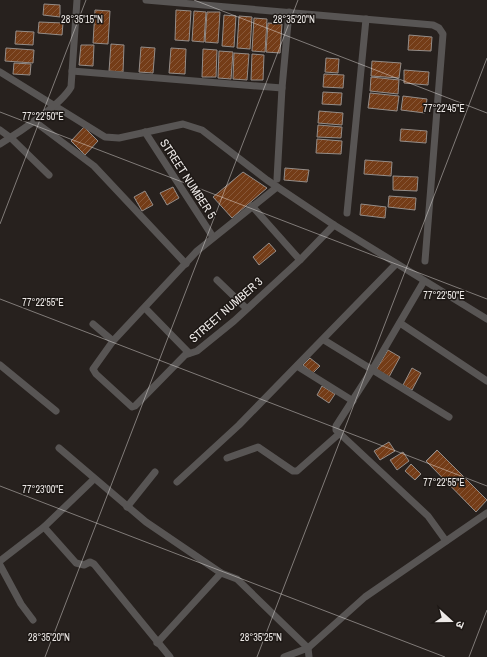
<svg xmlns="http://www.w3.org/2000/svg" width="487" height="657" viewBox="0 0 487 657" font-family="'Archivo Narrow','Noto Sans Devanagari',sans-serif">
  <defs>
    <pattern id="building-hatch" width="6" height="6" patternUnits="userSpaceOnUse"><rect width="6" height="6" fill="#743c17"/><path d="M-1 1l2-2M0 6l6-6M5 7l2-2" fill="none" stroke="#885839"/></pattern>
  </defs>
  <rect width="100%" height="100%" fill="#27211e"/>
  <!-- building -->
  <g fill="url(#building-hatch)" stroke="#948d89">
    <polygon points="44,4 60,5 60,17 43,15"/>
    <polygon points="95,10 110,11 108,44 93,43"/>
    <polygon points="176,10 191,11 189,41 175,40"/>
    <polygon points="194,11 206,12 204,42 192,41"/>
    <polygon points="207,12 220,12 218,43 205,42"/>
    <polygon points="224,15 236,16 234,47 222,46"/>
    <polygon points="239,16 252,17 250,49 237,48"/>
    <polygon points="254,18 267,19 265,52 252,51"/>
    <polygon points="39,22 63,23 62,35 38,33"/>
    <polygon points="268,23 282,24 280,53 266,52"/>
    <polygon points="16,31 34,32 33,45 15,44"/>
    <polygon points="409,35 432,37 431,51 408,50"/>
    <polygon points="111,44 124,45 123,72 109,71"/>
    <polygon points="81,45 94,45 93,66 79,65"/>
    <polygon points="141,47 155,48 153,73 139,72"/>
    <polygon points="6,48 34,50 33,63 5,61"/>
    <polygon points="171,48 186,49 185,74 169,73"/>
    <polygon points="203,49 217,50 216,77 202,77"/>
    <polygon points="219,51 233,52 231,79 218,78"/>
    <polygon points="234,53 249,54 247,80 233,79"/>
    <polygon points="252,54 264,55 263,80 251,80"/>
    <polygon points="326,58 339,59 338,73 325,72"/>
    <polygon points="372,61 401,63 399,78 371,76"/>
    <polygon points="14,63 31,64 30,75 13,74"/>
    <polygon points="404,70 429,72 428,85 404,83"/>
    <polygon points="324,74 344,75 343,88 323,87"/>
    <polygon points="371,77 399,80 398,94 370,91"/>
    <polygon points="323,92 342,93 341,105 322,104"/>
    <polygon points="370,93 399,96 397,111 368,108"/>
    <polygon points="403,96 427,99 425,113 401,110"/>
    <polygon points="319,111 343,113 342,125 318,123"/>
    <polygon points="318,125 342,127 341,138 317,137"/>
    <polygon points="84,127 98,141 85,155 71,141"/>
    <polygon points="401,129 427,131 426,143 400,141"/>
    <polygon points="317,139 342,141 341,154 316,153"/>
    <polygon points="365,160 392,162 391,176 364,174"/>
    <polygon points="285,168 309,170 307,182 284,180"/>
    <polygon points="243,172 267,188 232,218 213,197"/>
    <polygon points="393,176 418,177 417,191 393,190"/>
    <polygon points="173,187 179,198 167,205 160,193"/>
    <polygon points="145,191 153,205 142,211 134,197"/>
    <polygon points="389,196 416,198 415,210 388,207"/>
    <polygon points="361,204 386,207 385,218 360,215"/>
    <polygon points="269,243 276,251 259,265 253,257"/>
    <polygon points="388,350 400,357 389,377 376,370"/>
    <polygon points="310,358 320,366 313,373 303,365"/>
    <polygon points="412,368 421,373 412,390 403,385"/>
    <polygon points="322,386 335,394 329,403 317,395"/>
    <polygon points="389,442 395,451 380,460 374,451"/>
    <polygon points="437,450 487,500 476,512 426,461"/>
    <polygon points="403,452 409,461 397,470 390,460"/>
    <polygon points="411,464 421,474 415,480 405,471"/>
  </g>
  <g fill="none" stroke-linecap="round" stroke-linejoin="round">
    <!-- street -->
    <g stroke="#585554" stroke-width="7">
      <polyline points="146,0 433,25 439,28 443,34 425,261"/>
      <polyline points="72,71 282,88"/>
      <polyline points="0,72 105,137 119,138 183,124 202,130 267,180 334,225 487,319"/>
      <polyline points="34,121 94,166 186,264"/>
      <polyline points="0,130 11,138 49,175"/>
      <polyline points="145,132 213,237"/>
      <path d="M0,144C18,133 61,105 71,87L77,0"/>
      <polyline points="277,179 282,88 289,12"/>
      <polyline points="277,187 197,251 113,341 93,369 96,374 132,407 135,406 185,355 197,351 234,321 300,260 334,225"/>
      <polyline points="252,206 300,260"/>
      <polyline points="347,213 366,19"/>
      <polyline points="217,280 246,308"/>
      <polyline points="424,281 372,370 336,426 336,430 428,516 446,541"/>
      <polyline points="145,308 189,353"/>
      <polyline points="400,323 487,381"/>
      <polyline points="93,324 113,341"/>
      <polyline points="324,340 449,417"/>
      <polyline points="0,365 56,411"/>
      <polyline points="297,366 353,401"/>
      <polyline points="59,448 146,522 221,573 237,579 308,648 309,657"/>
      <polyline points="227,458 258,447 293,471 297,471 340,433"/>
      <polyline points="177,482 239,425 396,264"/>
      <polyline points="127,507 155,472"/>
      <polyline points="44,527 76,563 84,565 90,562 94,564 170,657"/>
      <polyline points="0,561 44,527 94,479"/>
      <polyline points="0,565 21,604 33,620"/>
      <polyline points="157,643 221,573"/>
      <polyline points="284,657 308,648 365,597 487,513"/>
    </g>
  </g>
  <!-- ticks -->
  <path fill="none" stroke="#ede9e7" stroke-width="1" stroke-opacity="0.45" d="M194,0L487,113M0,112L487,299M0,224L86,0M0,299L487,486M0,486L445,657M45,657L298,0M257,657L487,58M469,657L487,610"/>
  <g text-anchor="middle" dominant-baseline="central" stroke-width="3" stroke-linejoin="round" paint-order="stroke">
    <!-- street labels -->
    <g font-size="12" fill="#ede9e7" stroke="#1d1815">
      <text transform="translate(188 179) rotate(57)">STREET NUMBER 5</text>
      <text transform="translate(226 310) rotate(-41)">STREET NUMBER 3</text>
    </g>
  </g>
  <g font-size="10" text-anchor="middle" fill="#ede9e7" stroke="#1d1815" stroke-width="3" stroke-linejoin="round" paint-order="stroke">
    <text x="82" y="23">28°35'15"N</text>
    <text x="294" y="23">28°35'20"N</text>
    <text x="444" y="112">77°22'45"E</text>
    <text x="43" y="120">77°22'50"E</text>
    <text x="444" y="299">77°22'50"E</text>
    <text x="43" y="306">77°22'55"E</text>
    <text x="444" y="486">77°22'55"E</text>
    <text x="43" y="493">77°23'00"E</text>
    <text x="49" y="641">28°35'20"N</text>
    <text x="261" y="641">28°35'25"N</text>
  </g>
  <!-- north arrow -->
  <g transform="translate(451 621) rotate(111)" stroke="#1d1815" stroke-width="3" paint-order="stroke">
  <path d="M0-3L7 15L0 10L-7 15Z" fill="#ede9e7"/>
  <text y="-6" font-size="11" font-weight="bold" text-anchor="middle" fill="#ede9e7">उ</text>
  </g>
</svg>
